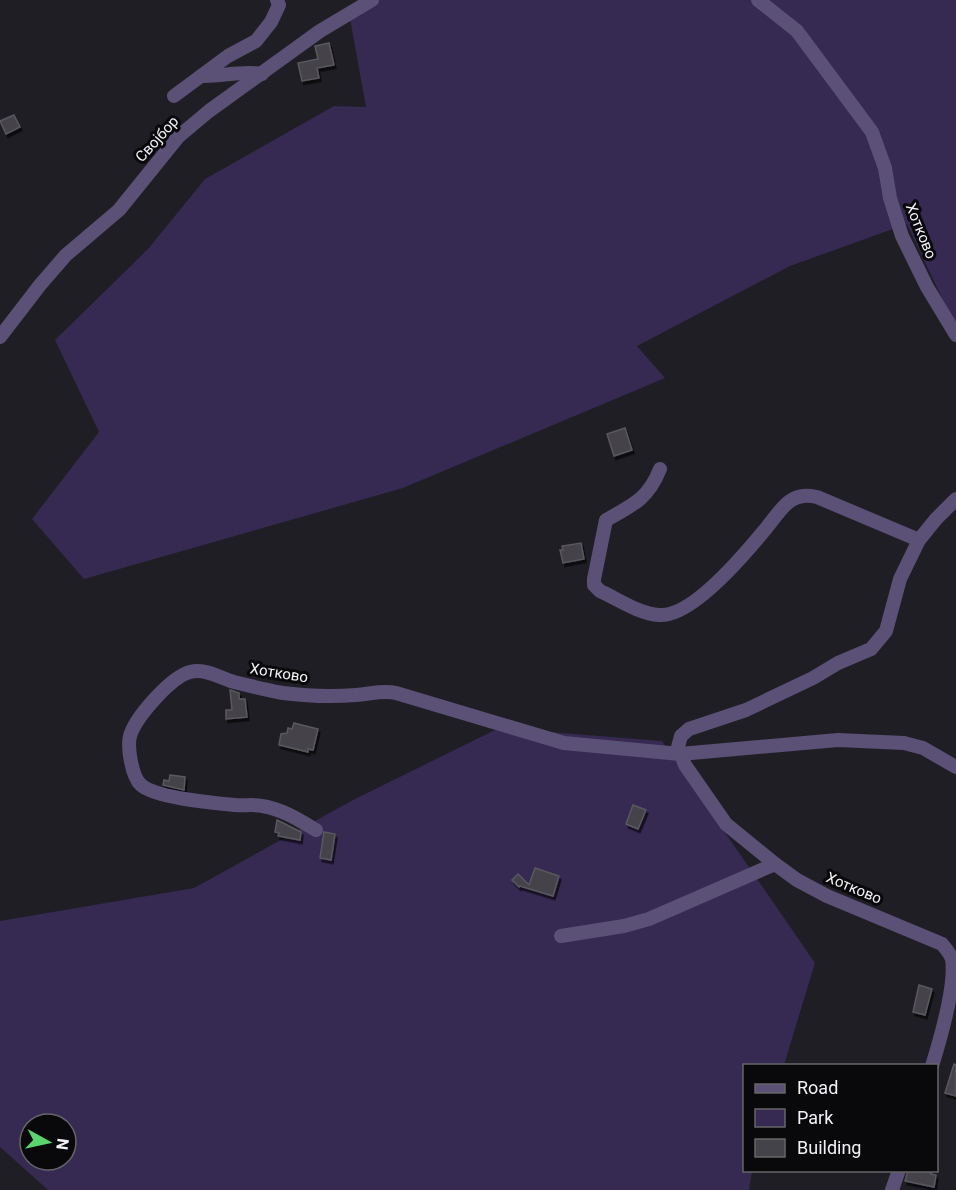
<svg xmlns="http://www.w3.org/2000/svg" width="956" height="1190" viewBox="0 0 956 1190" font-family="Roboto,sans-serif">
  <defs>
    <filter id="shadow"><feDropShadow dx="2" dy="3.5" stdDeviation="0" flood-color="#0009"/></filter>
  </defs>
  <rect width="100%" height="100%" fill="#1f1e24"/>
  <!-- green -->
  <g fill="#362952" fill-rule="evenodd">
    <polygon points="372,0 956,0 956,328 907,224 790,266 637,346 665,378 403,488 84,579 32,519 99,432 55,340 148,249 205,179 334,106 366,107 349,13"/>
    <path d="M499,728L662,741L815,963L784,1065L744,1066V1170L752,1171L749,1190H48L0,1147V921L194,888L353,800ZM30,1124H66V1160H30Z"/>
  </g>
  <!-- building -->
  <g fill="#45434a" stroke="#59585f" stroke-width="1.5" filter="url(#shadow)">
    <polygon points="329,43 334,65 317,68 319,78 302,81 298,63 318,59 315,46"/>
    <polygon points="14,115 20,127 6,134 0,121"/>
    <polygon points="625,428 632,450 614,456 607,434"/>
    <polygon points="581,543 584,559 563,563 560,550 563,550 562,546"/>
    <polygon points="230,690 239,693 239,699 245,699 247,717 226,719 226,710 232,710"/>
    <polygon points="294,723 318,729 313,750 308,749 308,752 279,745 281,734 287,733 288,728 292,729"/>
    <polygon points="170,775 185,777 184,790 163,785 164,780 169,781"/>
    <polygon points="633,805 646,810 638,829 626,824"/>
    <polygon points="277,820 301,832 300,840 278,836 279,833 275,832"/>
    <polygon points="324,832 335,834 331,860 320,858"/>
    <polygon points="535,868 559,876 553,896 520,886 519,887 512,880 518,874 529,885"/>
    <polygon points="919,985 932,989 925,1015 913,1012"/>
    <polygon points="954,1064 956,1065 956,1096 945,1093"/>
    <polygon points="908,1170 932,1170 931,1174 936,1175 934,1187 905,1181"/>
  </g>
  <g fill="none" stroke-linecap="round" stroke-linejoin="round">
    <!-- minor -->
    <g stroke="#5b5076" stroke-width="14">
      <polyline points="758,0 797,31 872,132 885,168 890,198 902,236 927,287 956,335"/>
      <path d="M201,76C222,77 241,70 262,74"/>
      <polyline points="174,96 228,56 256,41 271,22 279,5 277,0"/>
      <polyline points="0,337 40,285 66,255 119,210 178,137 209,111 320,31 372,0"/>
      <path d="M660,469C648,499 633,505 606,520L594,579V585L600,591C618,599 639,614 659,615C691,618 744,555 763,532C772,522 780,508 790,501C799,495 807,495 817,497L919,540"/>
      <path d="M316,830C299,820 282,809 262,806C253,804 244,806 235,805C214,803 156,798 141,785C132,777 126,745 131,733C138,715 171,677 190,672C205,668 220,678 234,682C250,686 267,690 283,693C307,696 332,697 356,695C370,694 383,690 396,693L564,743L680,754L838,740L904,743L923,748L956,767"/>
      <polyline points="561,936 624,926 649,919 775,864"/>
      <path d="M932,1066C940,1040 956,984 952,959C950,953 946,949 942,944L827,896L797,880L775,864L726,824L685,765L678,747L681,736L689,729L746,710L813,678L838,663L871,649L886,631L900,579L919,540L936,519L956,499"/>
      <polyline points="892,1190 899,1170"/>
    </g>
  </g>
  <g text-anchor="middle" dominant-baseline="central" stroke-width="6" stroke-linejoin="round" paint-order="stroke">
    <!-- street labels -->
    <g font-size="15" fill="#f2f1f5" stroke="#09080b">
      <text transform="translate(157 139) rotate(-48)">Својбор</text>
      <text transform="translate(921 231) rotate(68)">Хотково</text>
      <text transform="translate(279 673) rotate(9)">Хотково</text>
      <text transform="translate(854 888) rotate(23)">Хотково</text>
    </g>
  </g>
  <!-- legend -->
  <rect x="743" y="1064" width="195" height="108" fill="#09080b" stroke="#666569" stroke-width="1.5"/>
  <rect x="755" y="1084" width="30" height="9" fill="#5b5076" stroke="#666569" stroke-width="1.5"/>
  <text x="797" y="1094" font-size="18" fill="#f2f1f5">Road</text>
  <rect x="755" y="1109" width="30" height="18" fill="#362952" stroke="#666569" stroke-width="1.5"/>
  <text x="797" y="1124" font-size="18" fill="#f2f1f5">Park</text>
  <rect x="755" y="1139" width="30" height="18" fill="#45434a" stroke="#666569" stroke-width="1.5"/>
  <text x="797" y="1154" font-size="18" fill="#f2f1f5">Building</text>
  <!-- north arrow -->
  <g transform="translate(48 1142) rotate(98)"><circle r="28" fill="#09080b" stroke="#666569" stroke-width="1.5"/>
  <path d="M0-4.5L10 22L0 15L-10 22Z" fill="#5ad56e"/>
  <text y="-9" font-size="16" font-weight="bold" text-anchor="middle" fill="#f2f1f5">N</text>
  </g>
</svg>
